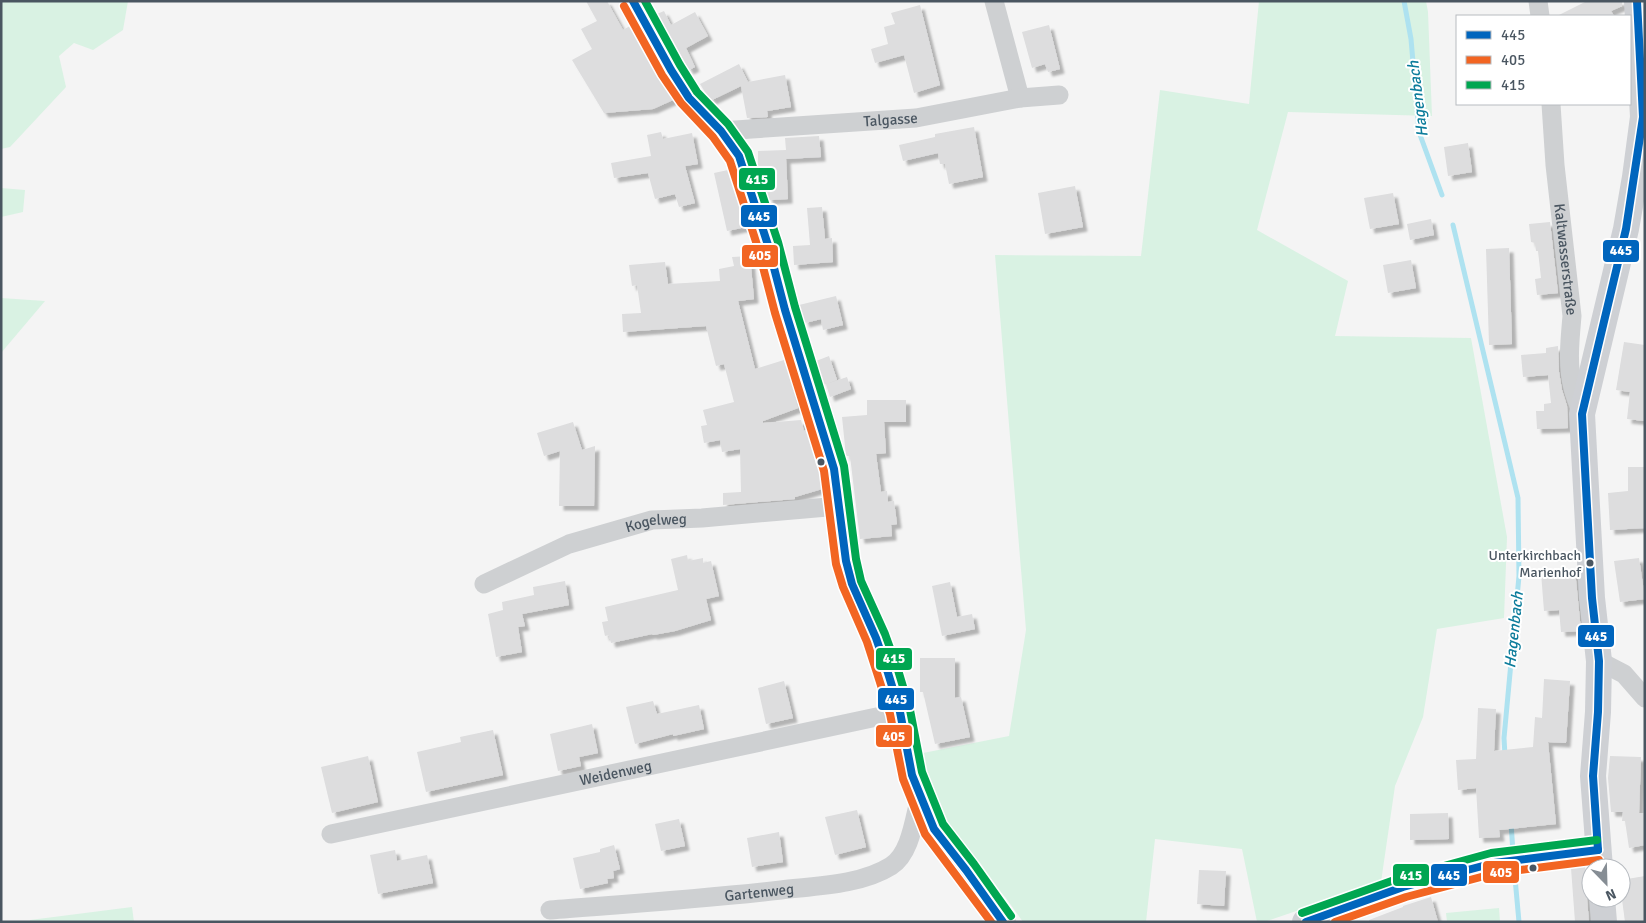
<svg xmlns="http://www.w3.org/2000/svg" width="1646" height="923" viewBox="0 0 1646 923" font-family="Signika,sans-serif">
  <defs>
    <filter id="shadow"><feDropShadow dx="4.5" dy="4.5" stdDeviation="1" flood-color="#0004"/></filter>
  </defs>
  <rect width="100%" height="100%" fill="#f4f4f4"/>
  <!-- green -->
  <g fill="#d9f2e3">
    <polygon points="1,1 128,1 123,30 93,50 74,43 59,56 66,87 10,147 1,149"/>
    <polygon points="1259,1 1426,1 1428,12 1432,116 1288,112 1257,230 1348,281 1335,336 1471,338 1507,537 1504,618 1437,629 1423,717 1395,786 1381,882 1264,922 1257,922 1242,849 1155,839 1146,922 1023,922 1006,898 951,836 928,791 918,754 1009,736 1026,630 995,255 1141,256 1160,90 1249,104"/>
    <polygon points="1,188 25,190 23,212 1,217"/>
    <polygon points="1,298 45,301 1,353"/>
    <polygon points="132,907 134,922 30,922 30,920"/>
    <polygon points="1499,908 1500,922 1447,922 1446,913"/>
  </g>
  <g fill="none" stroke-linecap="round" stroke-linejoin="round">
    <!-- stream -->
    <g stroke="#aee2f0" stroke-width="5">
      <polyline points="1404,1 1411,39 1419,132 1442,195"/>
      <polyline points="1453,225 1518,498 1519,576 1504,738 1505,756"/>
      <polyline points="1511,822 1513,853"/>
      <polyline points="1514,867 1519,922"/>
    </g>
  </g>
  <!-- building -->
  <g fill="#ddddde" filter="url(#shadow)">
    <polygon points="586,1 607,1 623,30 630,26 673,100 653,109 604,113 572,60 592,49 581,29 597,21"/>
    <polygon points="1587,1 1622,1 1622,6 1611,11 1614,16 1557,16"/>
    <polygon points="920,5 940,85 914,93 904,55 875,63 871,49 888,44 884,27 895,24 891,13"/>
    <polygon points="664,11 671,25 695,12 708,36 686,48 695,67 689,70 657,14"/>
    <polygon points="1049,25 1060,69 1048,72 1045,64 1032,68 1022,32"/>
    <polygon points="739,64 748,82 785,75 791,107 767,111 768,117 747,118 741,86 712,100 705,92 700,84"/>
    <polygon points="974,127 983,177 949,184 945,164 940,164 938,153 903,161 899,145 935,137 935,134"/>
    <polygon points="661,132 663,139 692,133 698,164 685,166 695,203 679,207 675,194 655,199 648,173 614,178 611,163 651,156 647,135"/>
    <polygon points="819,136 821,157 786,159 788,199 769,200 758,167 758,151 786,150 785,138"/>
    <polygon points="1468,143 1472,172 1448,176 1444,147"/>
    <polygon points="728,170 746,227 727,231 714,173"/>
    <polygon points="1075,186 1083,227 1045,234 1038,193"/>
    <polygon points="1393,193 1399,224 1370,229 1364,198"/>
    <polygon points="822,207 825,239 832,238 833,262 794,265 793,246 810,245 807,208"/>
    <polygon points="1431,219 1434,235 1410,240 1407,224"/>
    <polygon points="1550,222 1558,293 1537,295 1535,279 1541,278 1538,251 1536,251 1535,243 1531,242 1529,224"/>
    <polygon points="1509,248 1512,344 1489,345 1486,249"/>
    <polygon points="750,256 754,299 738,301 755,369 784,360 798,408 763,421 763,423 801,420 804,431 806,430 819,472 822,489 795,497 795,499 723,505 723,493 741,492 740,449 722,452 720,440 704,443 701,426 707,425 703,410 734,402 724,364 716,366 706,326 623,332 622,314 641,313 637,285 632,286 629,265 665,262 668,284 720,281 719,269 734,266 732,257"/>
    <polygon points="1411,260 1416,288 1388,293 1383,265"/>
    <polygon points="836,296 843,325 823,330 821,319 805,323 799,305"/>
    <polygon points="1624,342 1645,345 1645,421 1627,419 1630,392 1616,390"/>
    <polygon points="1558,346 1559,372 1562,390 1567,406 1568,428 1537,429 1536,411 1544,411 1544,404 1551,403 1548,375 1523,377 1521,355 1546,353 1546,348"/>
    <polygon points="829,356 837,380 824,385 816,361"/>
    <polygon points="847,377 851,389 830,397 826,384"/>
    <polygon points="867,400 906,400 906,422 884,422 886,453 876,454 881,492 887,491 888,502 894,501 897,524 891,525 892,536 860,539 850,456 846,456 842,417 867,415"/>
    <polygon points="573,422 582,450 595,446 594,506 559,506 560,451 544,456 537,433"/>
    <polygon points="1628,467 1645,467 1645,528 1610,530 1608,493 1628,491"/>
    <polygon points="687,555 688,561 703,558 703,563 711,561 719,596 706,599 711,620 675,631 653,635 652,634 611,643 609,635 605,636 602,622 608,621 605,607 678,590 671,559"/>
    <polygon points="1639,558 1645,599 1620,602 1614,561"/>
    <polygon points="1575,570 1581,631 1561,632 1559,610 1544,611 1541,573"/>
    <polygon points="565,581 569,605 522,614 525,626 518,627 522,652 496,657 488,614 503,610 502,602 534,595 533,587"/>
    <polygon points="950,582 957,617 972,614 975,629 942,636 932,586"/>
    <polygon points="920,658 955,658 955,698 961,697 970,737 935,744 923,692 920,692"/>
    <polygon points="1544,679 1570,681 1566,743 1548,742 1556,824 1499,830 1500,837 1479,838 1476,788 1458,790 1456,760 1476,759 1478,708 1496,709 1494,751 1533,747 1535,717 1542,718"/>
    <polygon points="784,681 793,718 766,724 758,688"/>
    <polygon points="653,701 657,714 699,705 704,729 673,736 673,734 635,744 626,707"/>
    <polygon points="592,724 598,753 579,757 581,766 558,771 550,734"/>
    <polygon points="493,730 503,775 426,792 417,752 461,742 460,737"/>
    <polygon points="368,756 378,802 332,813 321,767"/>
    <polygon points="1610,756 1641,757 1639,813 1645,813 1645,845 1629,848 1625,821 1622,821 1623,812 1611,812 1608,778"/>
    <polygon points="857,810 866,847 835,855 825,817"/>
    <polygon points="1448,813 1449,839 1410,840 1410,814"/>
    <polygon points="679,819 685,846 661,851 655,824"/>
    <polygon points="779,832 783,862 752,867 747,838"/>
    <polygon points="614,845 620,869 613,871 614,878 607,879 608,883 580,889 573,858 600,852 600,849"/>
    <polygon points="395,850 397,861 427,855 433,883 378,894 370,855"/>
    <polygon points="1585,867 1587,876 1591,879 1591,888 1588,892 1587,899 1589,922 1575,922 1571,868"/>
    <polygon points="1199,870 1226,871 1224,906 1197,904"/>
    <polygon points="1645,876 1645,922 1625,922 1621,892 1621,880"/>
    <polygon points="1431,897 1438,922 1369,922 1369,920 1403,907 1403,906"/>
  </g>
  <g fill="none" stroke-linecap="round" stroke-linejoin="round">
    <!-- street -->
    <g stroke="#ced0d2" stroke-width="19">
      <polyline points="994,1 1020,98"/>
      <polyline points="1538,1 1540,16"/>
      <path id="s1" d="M1551,104L1555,165L1572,316C1570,339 1567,365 1573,388C1575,396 1579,405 1582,414"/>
      <path id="s2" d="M721,131L916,118L1020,98L1059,95"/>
      <path id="s3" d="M484,584L569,544L652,520L702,518L839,506"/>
      <polyline points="1599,661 1624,674 1645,698"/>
      <path id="s4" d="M331,834L900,712"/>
      <path id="s5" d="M550,910C627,904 704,899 781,890C815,886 861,885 891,866C911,853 914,819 920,797"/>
    </g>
    <!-- secondary -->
    <g stroke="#ced0d4" stroke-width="26">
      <polyline points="633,1 671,70 689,98 721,131 739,156 768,245 785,310 834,469 846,561 852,584 876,638 888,673 900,712 912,775 926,812 934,829 966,870 1003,922"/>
      <polyline points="1600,868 1593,776 1598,712 1599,661 1592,598 1582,414 1626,229 1635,177 1643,117 1637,1"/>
      <polyline points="1602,898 1604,922"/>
      <polyline points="1305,922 1403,887 1494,863 1598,850"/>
    </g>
    <defs>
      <g id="bus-1">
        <polyline points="633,1 671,70 689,98 721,131 739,156 768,245 785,310 834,469 846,561 852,584 876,638 888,673 900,712 912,775 934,829 966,870 1003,922"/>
        <polyline points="1598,850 1593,776 1598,712 1599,661 1592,598 1582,414 1626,229 1643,117 1637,1"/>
        <polyline points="1306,922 1403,887 1494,863 1598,850"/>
      </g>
      <g id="bus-2">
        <polyline points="624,6 662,75 681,103 713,137 730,161 758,248 775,313 824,471 836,564 843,587 867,642 878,676 890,714 903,779 925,834 991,922"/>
        <polyline points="1335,922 1406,897 1496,873 1599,860"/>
      </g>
      <g id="bus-3">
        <polyline points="645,1 680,65 697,92 728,124 748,152 778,242 795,307 844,466 856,559 861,581 885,634 898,670 910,710 922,772 943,824 974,864 1011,916"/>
        <polyline points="1302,913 1400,878 1491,853 1597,840"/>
      </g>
    </defs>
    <!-- bus-1 casing -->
    <use href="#bus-1" stroke="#fff" stroke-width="11"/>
    <!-- bus-2 casing -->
    <use href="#bus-2" stroke="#fff" stroke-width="11"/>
    <!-- bus-3 casing -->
    <use href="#bus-3" stroke="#fff" stroke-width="11"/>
    <!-- bus-1 -->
    <use href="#bus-1" stroke="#0065bd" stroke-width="8"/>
    <!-- bus-2 -->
    <use href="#bus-2" stroke="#f26522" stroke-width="8"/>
    <!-- bus-3 -->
    <use href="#bus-3" stroke="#00a651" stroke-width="8"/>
  </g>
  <!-- markers -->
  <g fill="#4a5661" stroke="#fff" stroke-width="2">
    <circle cx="821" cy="462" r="4.5"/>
    <circle cx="1590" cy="563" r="4.5"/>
    <circle cx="1533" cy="868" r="4.5"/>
  </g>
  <g text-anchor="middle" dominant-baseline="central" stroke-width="4" stroke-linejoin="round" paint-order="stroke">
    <!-- bus labels -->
    <g font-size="14" fill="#4a5661" stroke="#fff" text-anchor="end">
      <text x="1581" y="555">Unterkirchbach<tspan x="1581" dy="17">Marienhof</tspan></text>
    </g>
    <!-- street labels -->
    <g font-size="15" fill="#4a5661" stroke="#fff">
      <text stroke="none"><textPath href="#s2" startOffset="170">Talgasse</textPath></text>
      <text stroke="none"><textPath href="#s1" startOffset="156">Kaltwasserstraße</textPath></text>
      <text stroke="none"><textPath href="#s3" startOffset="184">Kogelweg</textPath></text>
      <text stroke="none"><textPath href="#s4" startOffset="291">Weidenweg</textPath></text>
      <text stroke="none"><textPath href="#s5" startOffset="210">Gartenweg</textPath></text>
    </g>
    <!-- water labels -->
    <g font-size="16" font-style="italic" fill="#0c7c9b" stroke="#fff">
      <text transform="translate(1418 99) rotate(-97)">Hagenbach</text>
      <text transform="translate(1514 630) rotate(-84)">Hagenbach</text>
    </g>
  </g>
  <g stroke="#fff" stroke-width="2">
    <rect x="738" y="167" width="38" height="24" rx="5" fill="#00a651"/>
    <rect x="740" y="204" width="38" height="24" rx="5" fill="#0065bd"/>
    <rect x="1602" y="239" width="38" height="24" rx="5" fill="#0065bd"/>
    <rect x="741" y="244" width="38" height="24" rx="5" fill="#f26522"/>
    <rect x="1577" y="624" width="38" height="24" rx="5" fill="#0065bd"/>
    <rect x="875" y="647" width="38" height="24" rx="5" fill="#00a651"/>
    <rect x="877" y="687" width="38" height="24" rx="5" fill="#0065bd"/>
    <rect x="875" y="724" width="38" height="24" rx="5" fill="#f26522"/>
    <rect x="1482" y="860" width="38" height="24" rx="5" fill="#f26522"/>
    <rect x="1430" y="863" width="38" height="24" rx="5" fill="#0065bd"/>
    <rect x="1392" y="863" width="38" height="24" rx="5" fill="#00a651"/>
  </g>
  <g font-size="14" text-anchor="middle" font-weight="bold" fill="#fff">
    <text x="757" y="184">415</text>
    <text x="759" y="221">445</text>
    <text x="1621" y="255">445</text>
    <text x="760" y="260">405</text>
    <text x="1596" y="641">445</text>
    <text x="894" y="663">415</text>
    <text x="896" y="704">445</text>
    <text x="894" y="741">405</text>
    <text x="1501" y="877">405</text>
    <text x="1449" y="880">445</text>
    <text x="1411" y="880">415</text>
  </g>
  <!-- border -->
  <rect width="1646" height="923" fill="none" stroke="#4a5661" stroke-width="5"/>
  <!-- legend -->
  <rect x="1456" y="15" width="175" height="90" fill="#ffffff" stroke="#b7bbc0"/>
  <rect x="1466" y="31" width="25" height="8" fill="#0065bd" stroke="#b7bbc0"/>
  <text x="1501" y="40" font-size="15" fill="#4a5661">445</text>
  <rect x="1466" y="56" width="25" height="8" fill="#f26522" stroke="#b7bbc0"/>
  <text x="1501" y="65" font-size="15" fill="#4a5661">405</text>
  <rect x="1466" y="81" width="25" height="8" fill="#00a651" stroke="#b7bbc0"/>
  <text x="1501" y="90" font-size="15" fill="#4a5661">415</text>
  <!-- north arrow -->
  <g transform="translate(1606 883) rotate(157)"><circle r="24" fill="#ffffff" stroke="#b7bbc0"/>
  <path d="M0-4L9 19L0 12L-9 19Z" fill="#868d94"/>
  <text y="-8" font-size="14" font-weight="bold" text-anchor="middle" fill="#4a5661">N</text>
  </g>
</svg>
